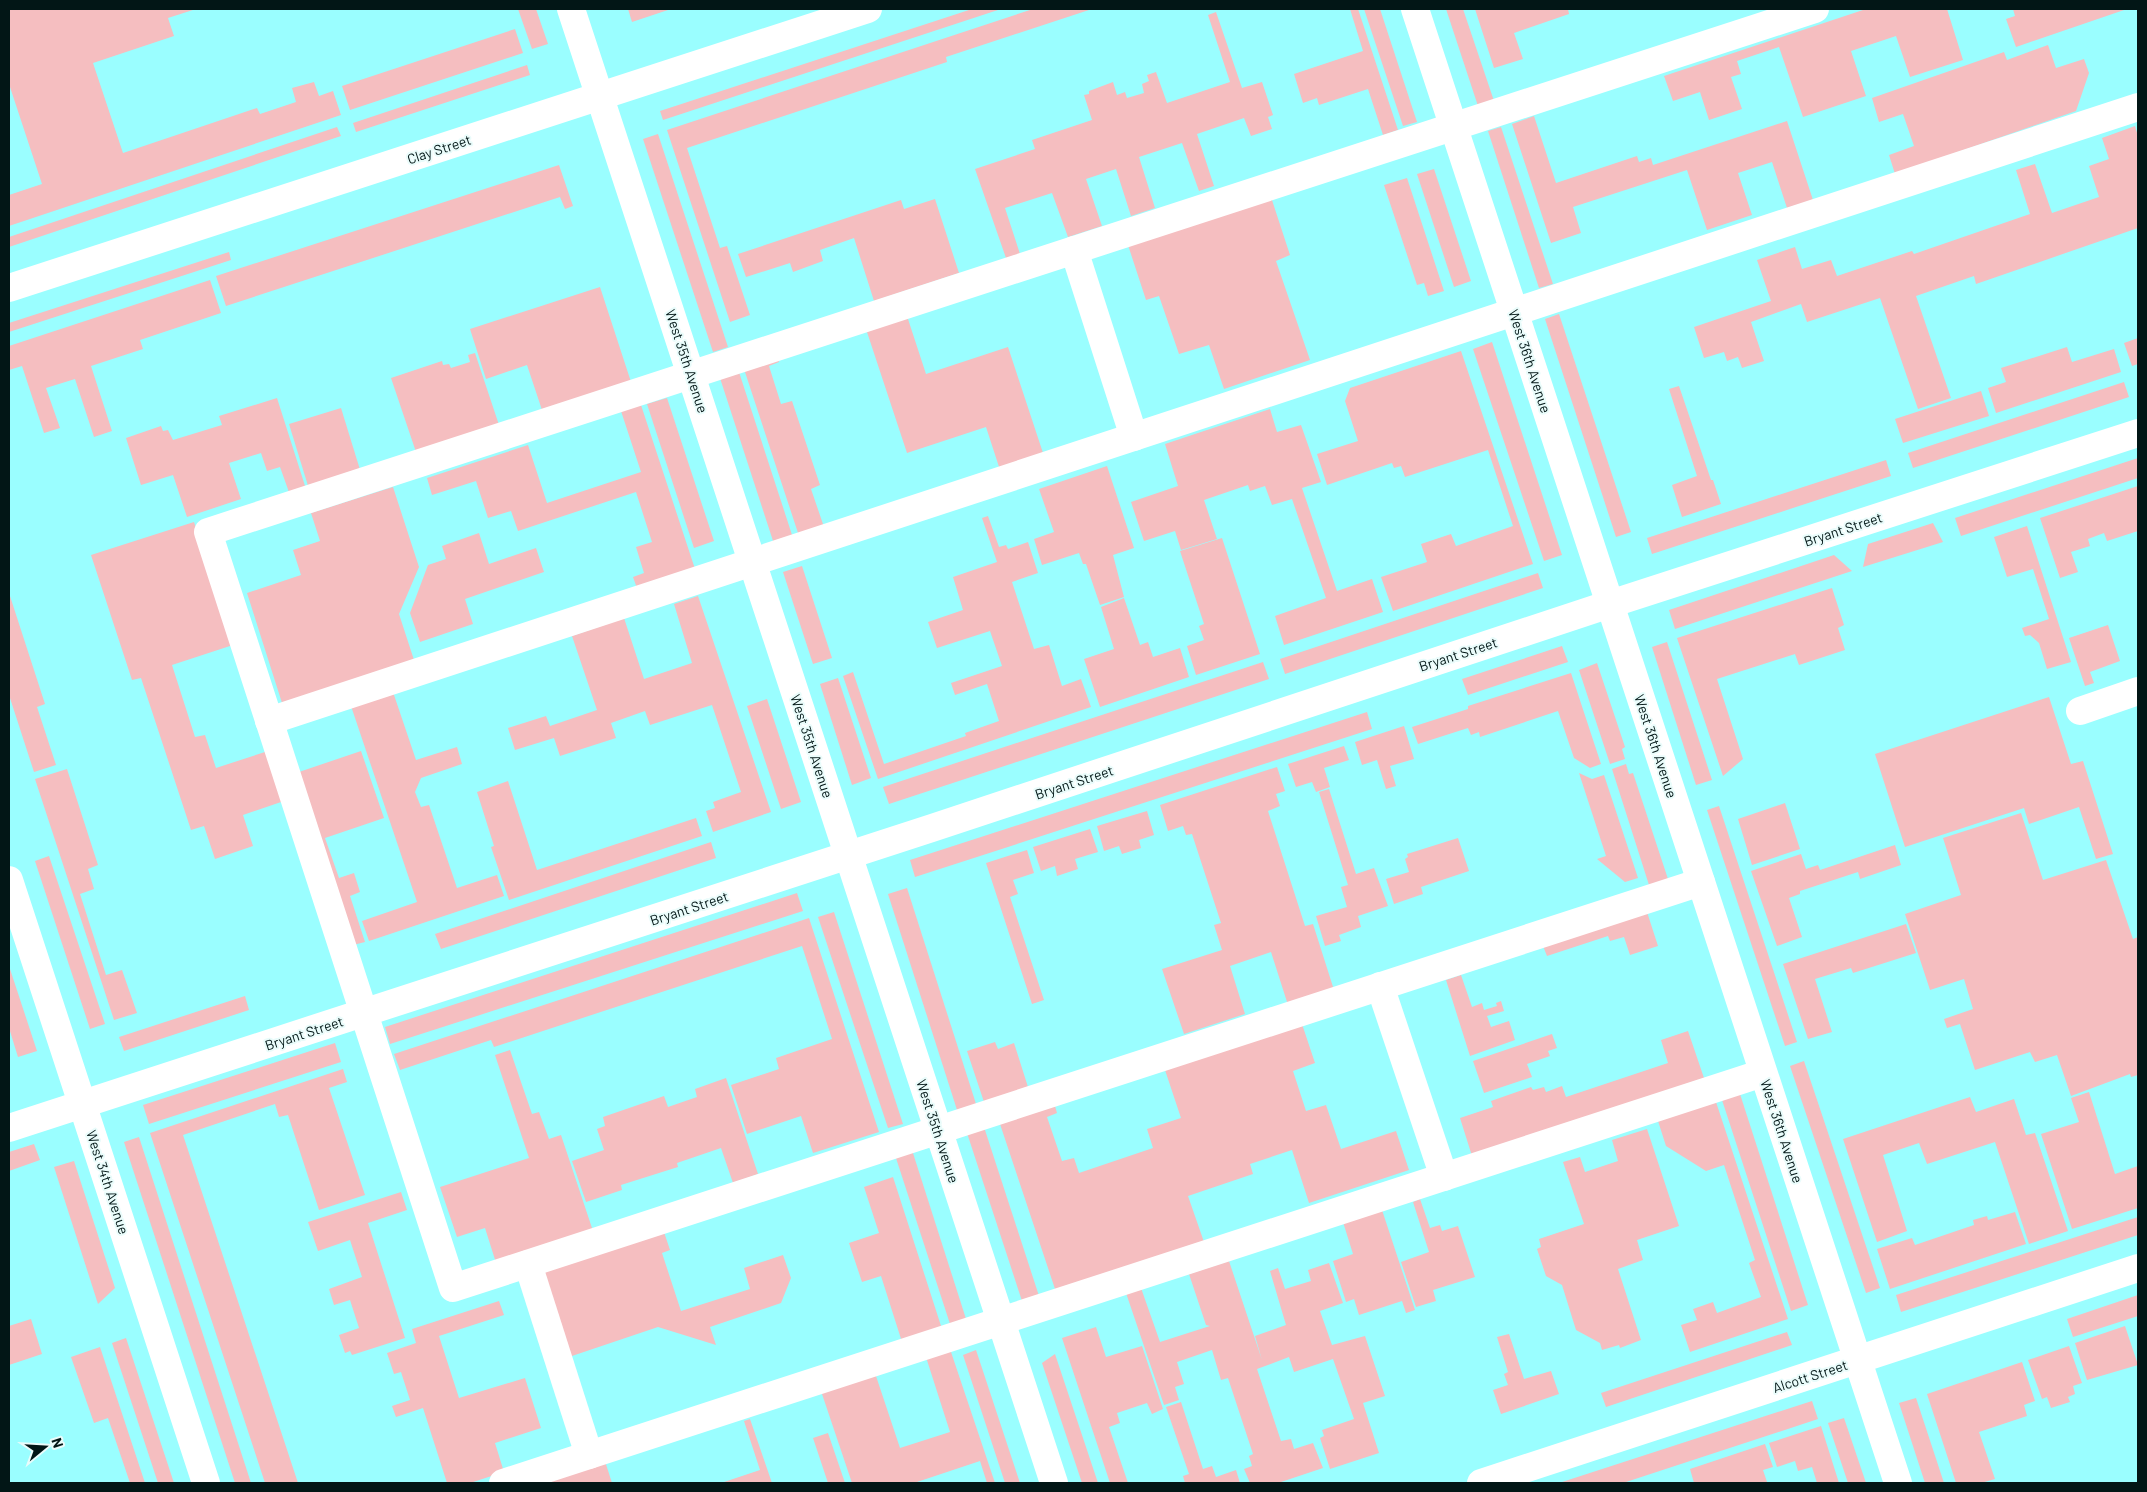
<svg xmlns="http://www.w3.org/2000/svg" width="2147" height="1492" viewBox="0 0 2147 1492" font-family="Barlow,sans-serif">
  <rect width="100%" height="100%" fill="#9afeff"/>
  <!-- green -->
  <g fill="#f5bec0">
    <polygon points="9,9 196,9 168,18 174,36 93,63 123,153 257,108 260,114 296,102 292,88 314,82 319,96 333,91 341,115 9,226 9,195 42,184 9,84"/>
    <polygon points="518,9 536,9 548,44 532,49"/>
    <polygon points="628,9 671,9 632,22"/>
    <polygon points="972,9 1001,9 663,120 660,111"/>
    <polygon points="1033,9 1092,9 946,57 947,62 687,148 720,248 727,246 750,315 730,322 667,130"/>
    <polygon points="1350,9 1358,9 1398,130 1383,135 1368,89 1319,105 1317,98 1303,103 1294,74 1363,51"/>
    <polygon points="1364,9 1380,9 1417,122 1403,126"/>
    <polygon points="1446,9 1463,9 1494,101 1478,106"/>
    <polygon points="1475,9 1568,9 1569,14 1514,33 1523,59 1494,68"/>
    <polygon points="1866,9 1947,9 1963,60 1910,77 1896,36 1851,51 1866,96 1803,117 1779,47 1737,61 1741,74 1731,77 1742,109 1709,120 1700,92 1673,101 1664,76"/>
    <polygon points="2013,9 2127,9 2016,47 2006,19 2015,16"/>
    <polygon points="1216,12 1242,88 1262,82 1273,115 1268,117 1272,129 1251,136 1244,118 1197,134 1214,186 1199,191 1182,143 1139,157 1155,208 1131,216 1116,169 1086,179 1102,226 1068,237 1052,193 1005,208 1020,254 1006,258 975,169 1035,149 1032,140 1092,120 1084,95 1089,94 1089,91 1113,82 1117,95 1125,92 1127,98 1144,93 1142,84 1149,81 1147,75 1156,72 1167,103 1230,82 1208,15"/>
    <polygon points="515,29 523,53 350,110 342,86"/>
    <polygon points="2048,45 2056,68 2084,59 2089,73 2076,111 1895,174 1889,155 1914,146 1903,114 1879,122 1872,98 2004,52 2007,60"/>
    <polygon points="527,65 530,75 356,132 353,123"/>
    <polygon points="1534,116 1556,183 1637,156 1639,162 1651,158 1653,165 1787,121 1813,200 1787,208 1772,162 1738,173 1752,215 1707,230 1687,170 1573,207 1581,233 1551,243 1512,124"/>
    <polygon points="2135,126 2138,136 2138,228 1976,284 1974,276 1916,296 1951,398 1918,409 1880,298 1807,322 1801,304 1751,322 1764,361 1742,368 1738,357 1727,361 1724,352 1704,358 1694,327 1771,301 1757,260 1795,247 1802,269 1831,260 1837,276 1912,251 1914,254 2030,214 2016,170 2035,164 2052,213 2099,197 2089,166 2109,159 2102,138"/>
    <polygon points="337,127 341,136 9,247 9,237"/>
    <polygon points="1501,127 1553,284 1539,288 1488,131"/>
    <polygon points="658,134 728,347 713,352 643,139"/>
    <polygon points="559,165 573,206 565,209 560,197 226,306 216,276"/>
    <polygon points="1434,169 1471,281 1454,287 1417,174"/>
    <polygon points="1407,178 1444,291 1428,296 1424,283 1417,285 1384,185"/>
    <polygon points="1270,194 1290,255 1276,261 1310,360 1224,389 1209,345 1179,354 1159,296 1146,300 1127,242"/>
    <polygon points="935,199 959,273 874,301 854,238 820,250 823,261 793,272 790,263 746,277 738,254 901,200 904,209"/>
    <polygon points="229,252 231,260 9,332 9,323"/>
    <polygon points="210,280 221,313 140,340 143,349 91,366 112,431 94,437 75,379 46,388 60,428 44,433 22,366 9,370 9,346"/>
    <polygon points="600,287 632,385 543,413 527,365 486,379 470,329"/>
    <polygon points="1559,314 1631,532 1616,537 1545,319"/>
    <polygon points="907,316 926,374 1008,347 1045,459 1001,473 986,427 907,453 866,329"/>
    <polygon points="2138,338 2138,364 2132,366 2124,343"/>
    <polygon points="1492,342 1562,555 1544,561 1473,349"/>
    <polygon points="2067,347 2072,362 2114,349 2121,372 1996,413 1988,388 2006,382 2001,368"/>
    <polygon points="1461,351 1533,564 1393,611 1381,577 1427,562 1421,544 1451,534 1456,546 1513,526 1488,450 1405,477 1401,466 1394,468 1392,463 1327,485 1317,454 1358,441 1345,401 1350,388"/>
    <polygon points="475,353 500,428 417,455 391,378 442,361 443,365 449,364 451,368 470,362 468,355"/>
    <polygon points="778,357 779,362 769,366 781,404 792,401 820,485 811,489 824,527 800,539 744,369"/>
    <polygon points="738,369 794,541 775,547 719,375"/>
    <polygon points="2124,382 2129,397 1913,468 1908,453"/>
    <polygon points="1679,386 1711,480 1713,480 1721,504 1682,517 1672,485 1697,476 1669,389"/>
    <polygon points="1981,391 1989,416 1903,443 1895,419"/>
    <polygon points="277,398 306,489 290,495 280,467 267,471 261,453 229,463 241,499 187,517 173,475 141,485 126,438 161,426 163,431 168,430 173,440 222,425 219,416"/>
    <polygon points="667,398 714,541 694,548 647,404"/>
    <polygon points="641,405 696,572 638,591 633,577 644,573 636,547 652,542 636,492 518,531 511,511 488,518 476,481 432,495 427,478 528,445 547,503 641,472 621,411"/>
    <polygon points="341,408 361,473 309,489 289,424"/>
    <polygon points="1270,409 1277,432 1301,425 1321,482 1302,488 1337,591 1372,579 1383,612 1284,645 1275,616 1326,598 1292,499 1272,505 1265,486 1250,491 1248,485 1204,500 1217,539 1181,550 1175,531 1144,541 1131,502 1178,486 1165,444"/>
    <polygon points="2138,458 2138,478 1961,536 1955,518"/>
    <polygon points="1886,460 1891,476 1652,554 1647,538"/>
    <polygon points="1107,466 1134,548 1113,555 1124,597 1100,605 1086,564 1083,564 1079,553 1042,565 1034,539 1054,532 1039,489"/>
    <polygon points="2138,486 2138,531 2107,541 2104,533 2088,539 2090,546 2071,552 2078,572 2060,578 2040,518"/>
    <polygon points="393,487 419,567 399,614 414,660 282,703 247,593 301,575 293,550 320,541 311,513"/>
    <polygon points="988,516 999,547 1006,545 1008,549 1028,542 1038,573 1012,582 1034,649 1049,645 1062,686 1081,679 1091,707 878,779 843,676 853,672 884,764 966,736 965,733 999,721 987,684 955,695 951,683 1002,666 990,631 937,648 928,622 963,610 953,577 997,562 982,518"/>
    <polygon points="194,522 233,645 172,665 195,737 205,735 216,768 268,751 284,801 243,815 253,846 215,859 204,826 191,830 141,678 132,680 91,555"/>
    <polygon points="1933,523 1943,542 1863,567 1868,544"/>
    <polygon points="2027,526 2071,662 2047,669 2039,643 2030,635 2025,636 2022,628 2049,619 2033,569 2007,577 1994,537"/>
    <polygon points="479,533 489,564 536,548 544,572 465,599 473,624 420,642 410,613 428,565 446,559 442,546"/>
    <polygon points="1222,538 1260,654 1196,675 1187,646 1204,640 1199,626 1204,624 1180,551"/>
    <polygon points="1834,555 1852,571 1675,629 1669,610"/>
    <polygon points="802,566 832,658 813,664 783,572"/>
    <polygon points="1538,573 1543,588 1285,674 1280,659"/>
    <polygon points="1832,588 1844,625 1838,628 1845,650 1799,665 1795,654 1717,679 1743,759 1723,776 1677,638"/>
    <polygon points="9,593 45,704 37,707 56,765 34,772 9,695"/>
    <polygon points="698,596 771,812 713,832 706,811 715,808 713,802 741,792 712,705 650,725 645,711 611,723 616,738 560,756 554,738 515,750 508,728 546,716 550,726 597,710 572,636 624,618 644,679 692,663 674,604"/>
    <polygon points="1124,598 1140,645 1148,642 1153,657 1180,648 1189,677 1100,707 1084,659 1114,649 1101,607"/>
    <polygon points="2108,625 2120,661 2090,672 2094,683 2085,686 2069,638"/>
    <polygon points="1667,642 1712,780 1696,785 1652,647"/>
    <polygon points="1562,646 1568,662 1468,695 1462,679"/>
    <polygon points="1263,662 1269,679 889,804 883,787"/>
    <polygon points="1597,663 1625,747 1622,749 1625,759 1610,764 1579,670"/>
    <polygon points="1571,673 1601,764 1590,768 1574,758 1558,711 1480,737 1479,732 1471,735 1468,728 1418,744 1412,727 1468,709 1468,706"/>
    <polygon points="838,678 871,778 852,785 820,684"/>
    <polygon points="393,692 416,760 457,747 462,764 421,778 415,792 421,807 429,805 457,888 497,875 504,896 369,941 362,921 417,902 351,706"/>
    <polygon points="2049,697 2071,764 2083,761 2113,854 2096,859 2079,807 2029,824 2024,808 1905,847 1875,754"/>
    <polygon points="767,699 801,802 781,809 747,706"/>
    <polygon points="1367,712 1372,729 915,877 910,860"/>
    <polygon points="1404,726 1414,759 1390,766 1396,786 1386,789 1377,760 1362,765 1355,742"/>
    <polygon points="1344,746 1349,760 1324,768 1330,787 1316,792 1312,782 1296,787 1288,764"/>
    <polygon points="361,751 384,818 325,838 339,878 354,873 360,892 350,896 365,942 353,945 296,773"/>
    <polygon points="1626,764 1629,774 1633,773 1668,879 1649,885 1612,769"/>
    <polygon points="1277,767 1285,791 1276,794 1280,806 1268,811 1305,926 1313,924 1334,990 1288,1005 1271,952 1230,966 1245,1014 1184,1034 1162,969 1222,950 1214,925 1221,923 1192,834 1186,835 1183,826 1168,831 1160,805"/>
    <polygon points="67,769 98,865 88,869 94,889 80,894 106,975 122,970 137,1013 114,1020 35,779"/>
    <polygon points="1579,773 1592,779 1604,775 1638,878 1625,882 1597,859 1606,856"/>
    <polygon points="508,781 537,870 696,818 702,836 509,900 491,847 494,846 477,792"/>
    <polygon points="1329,789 1356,874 1374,868 1388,906 1358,916 1361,927 1339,935 1341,941 1325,946 1316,916 1347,907 1341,887 1348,885 1319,792"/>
    <polygon points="1785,803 1800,849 1752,865 1738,819"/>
    <polygon points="1719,806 1797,1042 1785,1046 1707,810"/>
    <polygon points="1147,811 1154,835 1139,840 1141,848 1122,854 1119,846 1104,851 1097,826"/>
    <polygon points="2021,813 2043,880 2106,860 2133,939 2138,937 2138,1075 2131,1077 2130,1074 2071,1096 2057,1055 2035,1062 2030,1052 1975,1070 1960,1024 1947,1028 1944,1019 1973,1009 1964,979 1930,990 1905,914 1961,895 1943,838"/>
    <polygon points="1090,829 1098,852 1075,859 1078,869 1057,876 1055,866 1041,871 1033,847"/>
    <polygon points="1458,838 1469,871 1421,887 1423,894 1394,904 1386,879 1409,872 1405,859 1408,857 1407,854"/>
    <polygon points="711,842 716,858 441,949 435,934"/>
    <polygon points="1895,845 1901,865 1860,879 1858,872 1800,891 1800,894 1789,898 1802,937 1777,946 1751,871 1801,854 1806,869 1818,865 1820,870"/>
    <polygon points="1027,850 1034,873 1013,880 1018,894 1010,897 1044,1000 1032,1004 986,863"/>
    <polygon points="49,856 105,1024 90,1029 35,861"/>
    <polygon points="907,888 977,1107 958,1113 888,894"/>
    <polygon points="797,893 803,911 390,1044 385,1027"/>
    <polygon points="834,912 903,1124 888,1128 818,917"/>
    <polygon points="1647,912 1658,946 1630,955 1624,937 1610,941 1608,936 1547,956 1543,946"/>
    <polygon points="809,918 879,1132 813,1153 801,1116 747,1134 731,1085 779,1069 776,1058 832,1039 802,946 494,1047 491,1040 400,1070 394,1054"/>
    <polygon points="1906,924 1916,953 1853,973 1851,968 1815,979 1832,1032 1808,1039 1783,964"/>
    <polygon points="9,966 37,1051 18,1057 9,1028"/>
    <polygon points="1461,975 1472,1007 1482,1003 1484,1010 1497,1006 1496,1003 1501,1001 1504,1011 1487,1016 1491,1027 1509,1021 1515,1040 1470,1056 1446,980"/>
    <polygon points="245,996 249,1010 124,1051 119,1037"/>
    <polygon points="1301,1021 1315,1063 1293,1071 1306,1111 1326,1105 1341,1149 1396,1131 1409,1170 1309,1203 1292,1150 1250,1164 1253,1174 1188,1196 1204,1242 1056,1292 1000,1124 1055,1106 1057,1113 1047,1117 1062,1161 1074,1158 1079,1173 1153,1148 1147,1129 1181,1118 1164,1067"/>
    <polygon points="1688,1031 1704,1078 1472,1156 1460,1118 1493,1107 1491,1101 1531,1087 1533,1090 1544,1087 1546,1092 1562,1086 1566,1097 1668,1063 1661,1040"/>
    <polygon points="1552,1034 1557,1048 1548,1051 1550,1056 1527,1064 1532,1077 1484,1093 1473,1061"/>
    <polygon points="995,1042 998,1049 1014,1043 1028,1087 984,1102 967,1051"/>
    <polygon points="335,1043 341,1062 149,1124 143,1105"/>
    <polygon points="510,1050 532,1114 539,1112 549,1139 561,1135 594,1234 497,1266 485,1228 457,1237 440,1187 529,1158 495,1055"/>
    <polygon points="1804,1061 1880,1288 1866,1293 1790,1066"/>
    <polygon points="343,1069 347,1082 329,1088 365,1195 319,1210 288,1115 279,1117 275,1104 183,1135 298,1483 265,1483 150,1133"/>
    <polygon points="726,1078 758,1174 733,1183 721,1148 677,1163 678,1167 621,1185 622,1190 586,1202 572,1161 604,1150 597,1129 605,1126 603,1117 664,1096 668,1107 697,1097 695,1089"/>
    <polygon points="2089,1092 2115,1174 2138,1166 2138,1208 2072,1229 2041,1134 2079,1122 2071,1098"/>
    <polygon points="1740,1094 1808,1305 1791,1311 1722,1100"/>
    <polygon points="1970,1097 1976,1112 2014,1099 2026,1135 2035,1133 2068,1231 2029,1244 1995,1142 1927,1164 1919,1143 1883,1155 1907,1231 1877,1242 1843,1139"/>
    <polygon points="1716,1102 1788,1319 1690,1352 1681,1325 1697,1320 1693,1309 1713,1302 1717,1313 1761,1297 1749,1263 1755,1260 1724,1165 1706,1171 1666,1146 1658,1121"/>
    <polygon points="984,1127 1040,1299 1023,1304 967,1133"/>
    <polygon points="1647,1129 1679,1226 1637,1240 1643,1260 1618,1269 1641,1340 1620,1348 1619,1345 1602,1350 1600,1343 1576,1330 1562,1285 1546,1276 1537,1249 1541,1247 1539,1239 1584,1224 1563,1162 1580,1157 1585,1172 1618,1161 1612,1140"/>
    <polygon points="139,1137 251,1483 235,1483 124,1142"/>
    <polygon points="34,1144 40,1160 9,1171 9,1152"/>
    <polygon points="912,1150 967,1322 951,1327 895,1155"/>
    <polygon points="74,1161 115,1288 98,1304 54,1167"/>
    <polygon points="893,1177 942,1329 902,1342 881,1276 862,1282 849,1243 879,1233 864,1187"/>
    <polygon points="401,1192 407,1210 368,1223 405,1338 352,1355 350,1351 345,1353 339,1335 359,1328 350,1300 334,1305 329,1289 362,1277 350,1240 318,1251 308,1222"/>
    <polygon points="1420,1199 1430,1228 1440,1225 1442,1231 1458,1226 1475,1277 1433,1290 1436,1301 1416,1307 1401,1262 1429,1252 1413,1202"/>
    <polygon points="1382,1210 1415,1310 1406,1313 1402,1301 1359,1315 1354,1299 1346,1302 1333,1261 1353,1254 1343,1222"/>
    <polygon points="2015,1212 2026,1244 1890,1289 1877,1249 1912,1238 1915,1245 1974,1225 1973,1220 1987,1216 1988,1220"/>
    <polygon points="2138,1217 2138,1235 1901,1312 1896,1295"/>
    <polygon points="663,1229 670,1250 662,1253 681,1311 750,1289 744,1268 783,1255 791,1278 781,1303 710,1327 716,1345 658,1327 569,1357 540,1269"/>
    <polygon points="1229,1261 1262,1360 1255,1336 1286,1325 1270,1271 1278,1268 1285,1289 1311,1281 1308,1270 1329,1263 1343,1303 1320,1311 1332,1345 1365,1336 1385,1396 1363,1403 1379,1453 1330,1469 1320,1438 1324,1436 1322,1430 1354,1419 1333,1359 1294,1372 1289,1357 1257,1369 1281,1441 1291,1439 1294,1449 1313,1443 1323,1468 1278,1483 1250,1483 1244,1469 1252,1466 1249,1456 1253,1454 1228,1378 1221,1380 1212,1350 1177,1362 1184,1384 1175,1387 1179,1400 1164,1405 1126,1293 1141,1288 1160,1342 1210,1326 1206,1325 1189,1274"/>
    <polygon points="2138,1295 2138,1316 2073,1337 2067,1319"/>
    <polygon points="499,1301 504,1315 439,1336 459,1398 525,1378 541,1428 495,1443 504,1472 470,1483 447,1483 423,1408 396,1417 392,1406 410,1400 401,1372 394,1374 387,1353 416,1343 412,1329"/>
    <polygon points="31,1319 42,1354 9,1365 9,1326"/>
    <polygon points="2125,1326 2138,1365 2087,1380 2075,1343"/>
    <polygon points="1096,1327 1106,1357 1142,1346 1163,1409 1152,1414 1147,1403 1117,1413 1120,1423 1109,1427 1128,1483 1110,1483 1062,1338"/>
    <polygon points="1787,1332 1792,1345 1606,1407 1601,1393"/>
    <polygon points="1509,1334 1524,1379 1551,1371 1559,1394 1501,1414 1493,1390 1508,1385 1504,1374 1508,1372 1497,1337"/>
    <polygon points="126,1338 174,1483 158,1483 112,1343"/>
    <polygon points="949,1346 995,1483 987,1483 980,1461 914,1483 852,1483 821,1391 875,1373 900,1448 950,1432 925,1354"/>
    <polygon points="2069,1346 2082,1383 2073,1386 2075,1394 2068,1397 2070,1402 2051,1408 2047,1397 2042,1399 2028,1360"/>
    <polygon points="100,1347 145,1483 130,1483 108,1418 94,1423 71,1357"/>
    <polygon points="976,1350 1020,1483 1005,1483 963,1355"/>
    <polygon points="1055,1354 1098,1483 1082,1483 1042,1363"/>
    <polygon points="2022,1362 2035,1401 2024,1405 2027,1416 1979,1432 1995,1479 1981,1483 1956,1483 1927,1394"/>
    <polygon points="1916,1398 1944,1483 1925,1483 1899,1403"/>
    <polygon points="1812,1401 1818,1419 1623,1483 1559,1483"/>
    <polygon points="1181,1402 1203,1469 1212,1466 1216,1477 1236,1470 1240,1483 1185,1483 1183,1476 1189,1474 1166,1407"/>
    <polygon points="1844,1418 1866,1483 1848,1483 1828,1423"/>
    <polygon points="750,1419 772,1483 721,1483 760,1470 744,1421"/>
    <polygon points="1821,1426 1839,1483 1817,1483 1812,1467 1798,1471 1795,1461 1777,1467 1769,1443"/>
    <polygon points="828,1433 845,1483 828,1483 813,1438"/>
    <polygon points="1765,1444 1773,1467 1763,1470 1767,1482 1694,1483 1690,1469"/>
    <polygon points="604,1458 612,1483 537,1483"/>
  </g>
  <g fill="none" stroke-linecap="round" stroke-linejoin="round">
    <!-- minor -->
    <g stroke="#fff" stroke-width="28">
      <polyline points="571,9 1054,1483"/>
      <polyline points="1415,9 1898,1483"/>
      <polyline points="1074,250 1134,437"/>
      <polyline points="9,288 868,9"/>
      <polyline points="2080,711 2138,691"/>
      <polyline points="269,721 2138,107"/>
      <polyline points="9,880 206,1483"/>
      <polyline points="1701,882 453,1288 208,532 1815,9"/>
      <polyline points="1380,986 1444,1177"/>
      <polyline points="9,1128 932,828 1610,604 2138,433"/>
      <polyline points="528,1264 589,1455"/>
      <polyline points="503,1483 1763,1073"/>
      <polyline points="1481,1483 2138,1268"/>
    </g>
  </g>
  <g text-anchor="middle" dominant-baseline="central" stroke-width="4" stroke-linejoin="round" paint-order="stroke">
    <!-- street labels -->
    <g font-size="14" fill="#021616" stroke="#eafcfb">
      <text transform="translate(439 149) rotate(-18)">Clay Street</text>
      <text transform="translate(687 361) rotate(72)">West 35th Avenue</text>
      <text transform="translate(1530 361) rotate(72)">West 36th Avenue</text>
      <text transform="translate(1843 529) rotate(-18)">Bryant Street</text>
      <text transform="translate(1458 654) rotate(-18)">Bryant Street</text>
      <text transform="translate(812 746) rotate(72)">West 35th Avenue</text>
      <text transform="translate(1656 746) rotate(72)">West 36th Avenue</text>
      <text transform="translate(1074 782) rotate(-18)">Bryant Street</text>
      <text transform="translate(689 908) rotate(-18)">Bryant Street</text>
      <text transform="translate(304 1033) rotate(-18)">Bryant Street</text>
      <text transform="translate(938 1131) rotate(72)">West 35th Avenue</text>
      <text transform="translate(1782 1131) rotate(72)">West 36th Avenue</text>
      <text transform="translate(108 1182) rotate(72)">West 34th Avenue</text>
      <text transform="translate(1810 1376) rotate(-18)">Alcott Street</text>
    </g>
  </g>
  <!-- border -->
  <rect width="2147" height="1492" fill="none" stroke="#021616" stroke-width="20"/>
  <!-- north arrow -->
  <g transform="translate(45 1447) rotate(72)" stroke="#eafcfb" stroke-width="4" paint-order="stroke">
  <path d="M0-4L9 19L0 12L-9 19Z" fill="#021616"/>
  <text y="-8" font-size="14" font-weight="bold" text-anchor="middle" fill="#021616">N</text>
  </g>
</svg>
